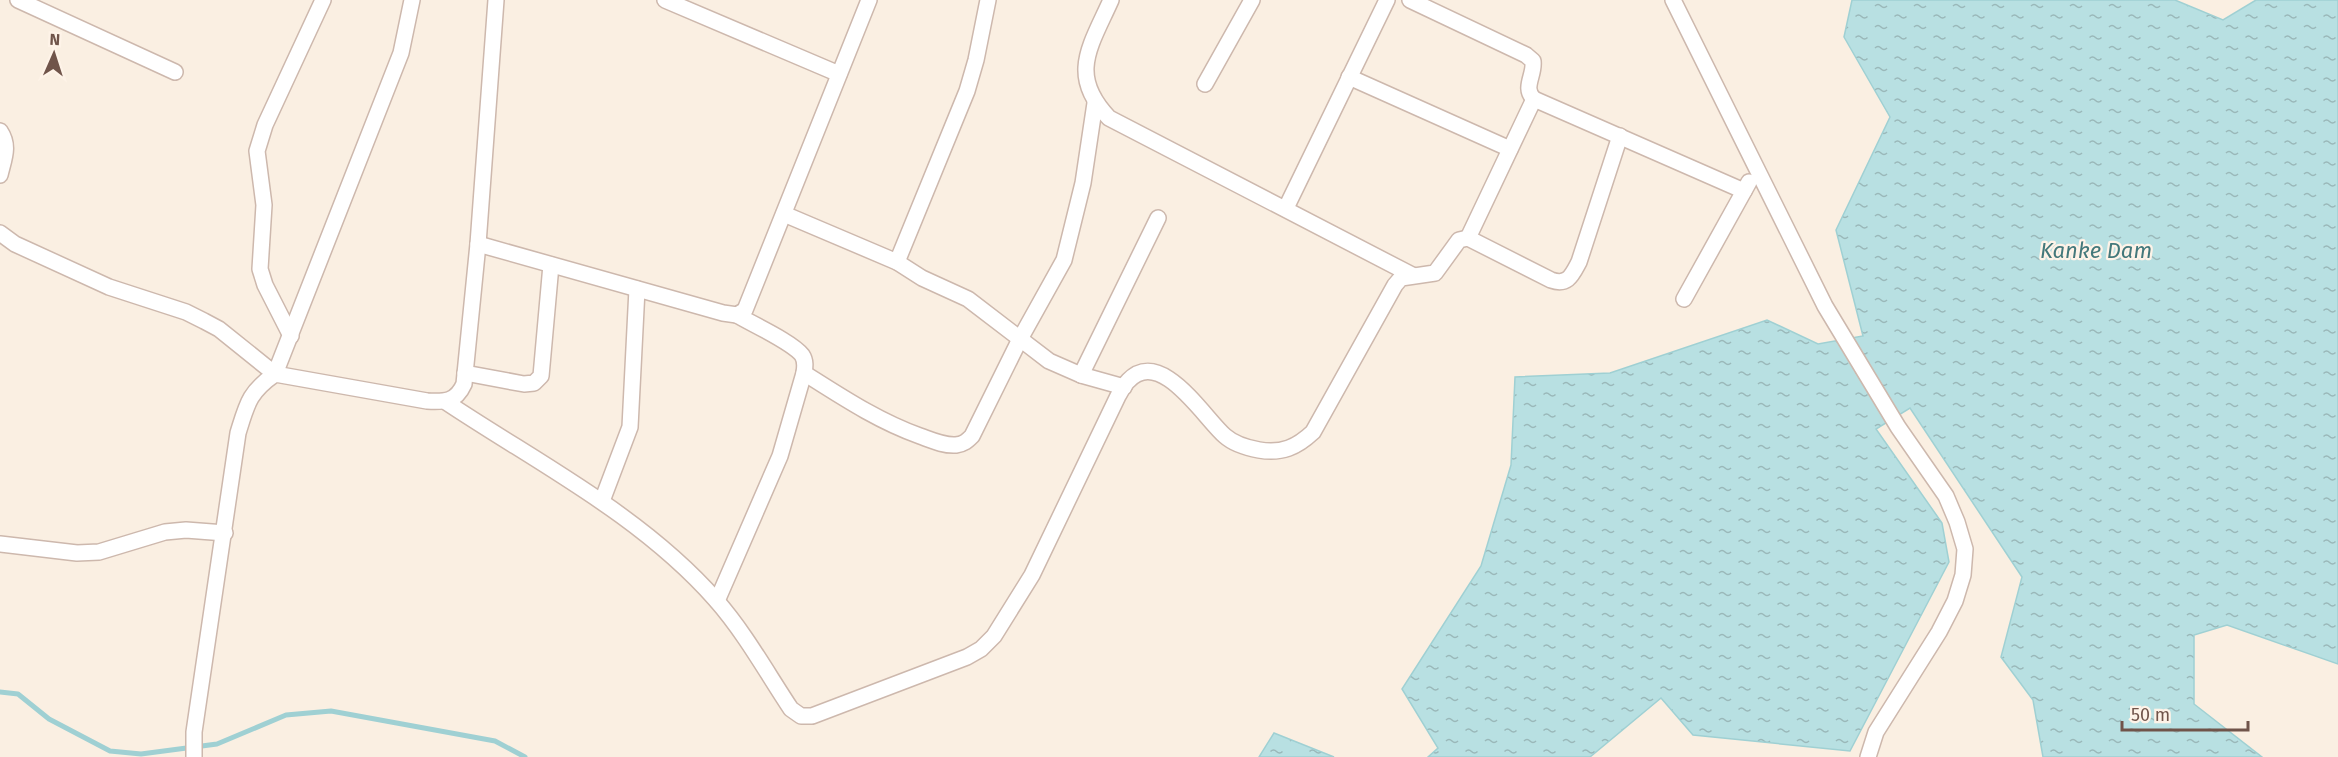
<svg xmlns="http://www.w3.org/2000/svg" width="2338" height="757" viewBox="0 0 2338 757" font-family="'Fira Sans',sans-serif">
  <defs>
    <pattern id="water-ripples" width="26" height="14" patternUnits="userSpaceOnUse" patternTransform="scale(1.5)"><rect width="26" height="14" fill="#b8e0e2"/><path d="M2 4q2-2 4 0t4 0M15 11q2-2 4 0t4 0" fill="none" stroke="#9ab8b9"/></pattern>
  </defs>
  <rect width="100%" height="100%" fill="#faefe2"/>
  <!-- water -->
  <g fill="url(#water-ripples)" stroke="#9fd0d3" stroke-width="1.5">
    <polygon points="1852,0 2175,0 2223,20 2256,0 2338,0 2338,664 2227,625 2194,635 2194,704 2262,757 2043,757 2033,700 2001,657 2022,577 1910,408 1876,429 1942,523 1949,562 1850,751 1693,735 1661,698 1590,757 1428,757 1438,748 1402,689 1481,566 1511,465 1515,377 1610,373 1767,320 1818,344 1863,336 1836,230 1890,117 1844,37"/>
    <polygon points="1274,733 1334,757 1259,757"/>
  </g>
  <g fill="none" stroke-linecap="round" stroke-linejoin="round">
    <!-- stream -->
    <polyline stroke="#9fd0d3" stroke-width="5" points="0,692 18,694 49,719 110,751 141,754 217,744 286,715 331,711 495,741 525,757"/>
    <defs>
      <g id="street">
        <polyline points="18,0 175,72"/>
        <polyline points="665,0 839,74"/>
        <path d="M1111,0C1090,47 1068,75 1109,118L1412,275"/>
        <path d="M1410,0L1526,55L1533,61C1535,75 1522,88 1534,99L1744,191"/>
        <polyline points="1673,0 1825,306 1898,427 1946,496 1957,522 1965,549 1963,575 1955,601 1939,632 1876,732 1868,757"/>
        <polyline points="1349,77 1510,149"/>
        <polyline points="1205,84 1252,0"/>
        <path d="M0,131C10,146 4,158 0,175"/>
        <polyline points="1286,208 1387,0"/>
        <polyline points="784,214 897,262 922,278 968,299 1049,361 1081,375 1124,387"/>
        <polyline points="0,233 15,244 109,287 186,312 204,321 219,329 275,374 401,53 412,0"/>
        <polyline points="1468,238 1534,99"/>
        <polyline points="478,244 723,313 737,315 745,310 869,0"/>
        <polyline points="897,262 967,91 976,60 988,0"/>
        <polyline points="1684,299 1749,182"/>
        <polyline points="291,336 265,285 260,269 264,205 257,151 265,125 323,0"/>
        <polyline points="465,373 524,384 534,383 541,376 551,265"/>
        <path d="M804,373C842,397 878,421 920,436C931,440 944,446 956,445C964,444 967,441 972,436L1020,339L1064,260L1083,183L1095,103"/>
        <polyline points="1081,375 1158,218"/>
        <path d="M446,402C539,464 641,515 716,600C745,633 767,673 791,709L801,716H812L967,657L981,649L994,636L1032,575L1118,396C1121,391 1124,385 1128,381C1161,346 1204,418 1225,436C1234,444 1248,448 1259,450C1282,454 1297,447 1313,432L1395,285L1401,278L1435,273L1459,240L1468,238L1551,280C1568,286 1572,275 1579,262L1620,136"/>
        <polyline points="602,501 630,427 637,289"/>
        <polyline points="0,544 77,553 99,552 165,532 186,530 225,533"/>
        <path d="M717,601L780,456L804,373C805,367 806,361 802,355C792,342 752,324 737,315"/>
        <path d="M194,757V732L238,433C247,404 249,392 275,374L427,401C445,402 456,402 464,384L478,244L496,0"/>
      </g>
    </defs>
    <!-- street casing -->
    <use href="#street" stroke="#cdb8ad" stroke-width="18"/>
    <!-- street -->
    <use href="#street" stroke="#fff" stroke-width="15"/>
  </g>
  <g text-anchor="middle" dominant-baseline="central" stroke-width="4.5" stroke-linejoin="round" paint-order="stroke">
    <!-- water labels -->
    <g font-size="22" font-style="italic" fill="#43787b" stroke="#fef3e8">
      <text x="2096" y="250">Kanke Dam</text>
    </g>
  </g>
  <!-- north arrow -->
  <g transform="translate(54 54) rotate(3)" stroke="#fef3e8" stroke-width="4.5" paint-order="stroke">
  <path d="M0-4.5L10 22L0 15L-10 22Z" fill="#70544a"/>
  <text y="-9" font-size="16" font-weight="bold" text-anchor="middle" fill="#70544a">N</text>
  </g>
  <!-- scale -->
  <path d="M2122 721v9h126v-9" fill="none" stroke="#70544a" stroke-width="3"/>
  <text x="2131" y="721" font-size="18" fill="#70544a" stroke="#fef3e8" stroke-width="4.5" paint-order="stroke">50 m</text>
</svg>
